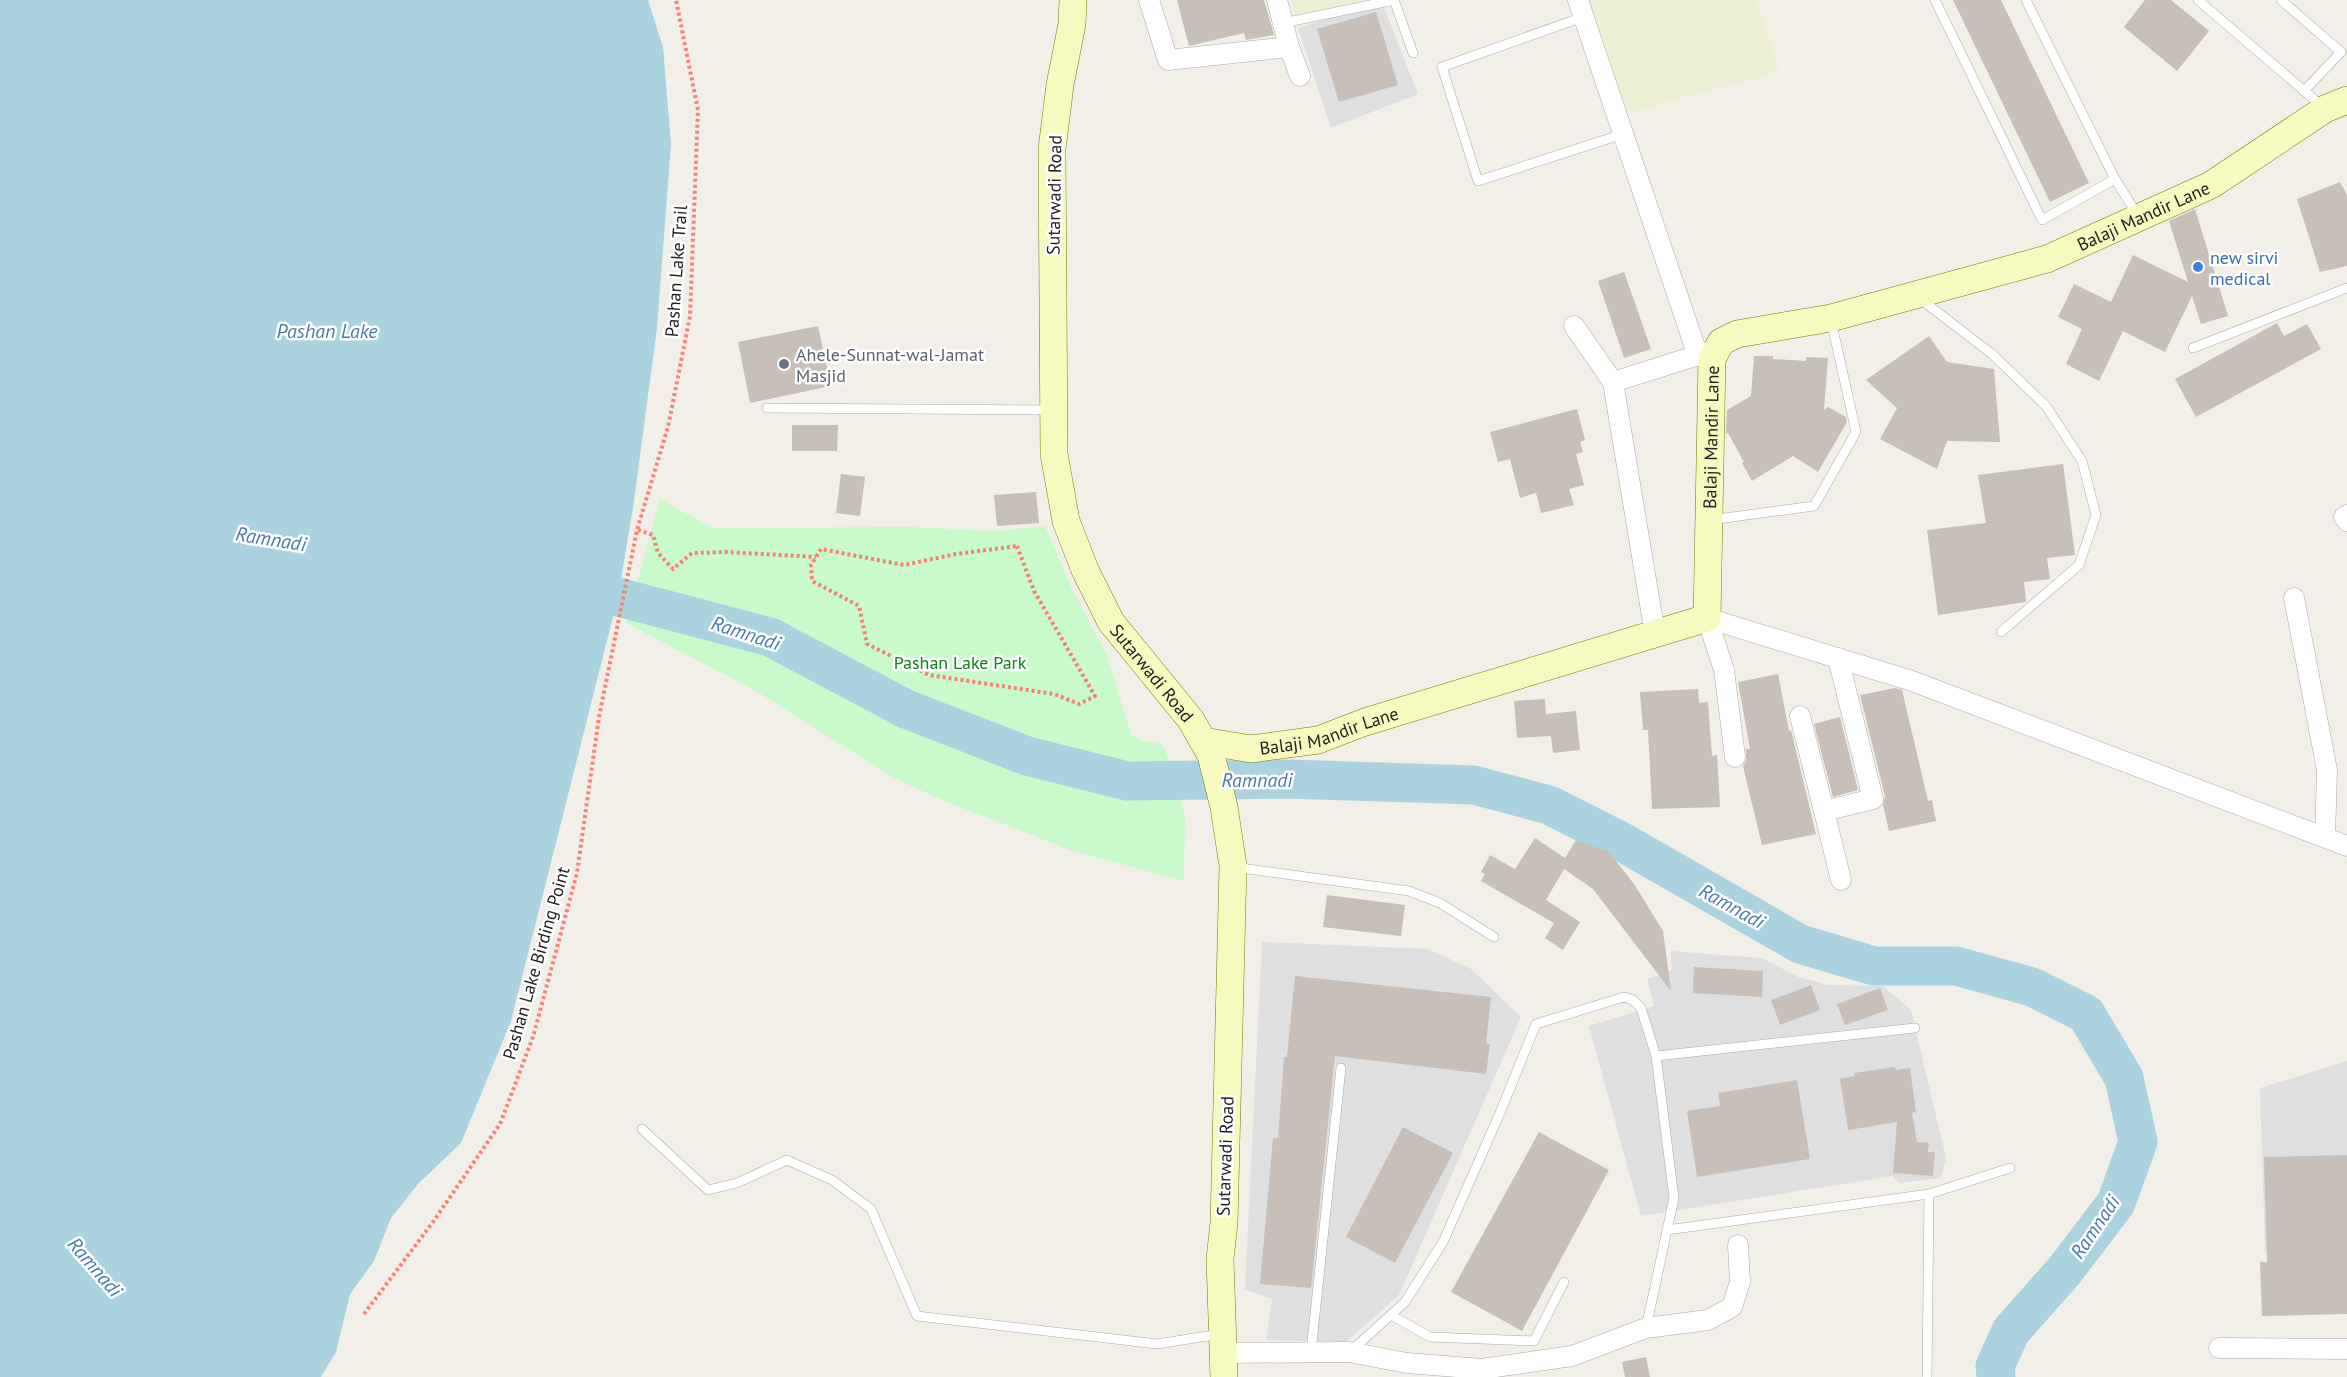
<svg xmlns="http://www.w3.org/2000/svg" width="2347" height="1377" viewBox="0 0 2347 1377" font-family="'PT Sans',sans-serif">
  <rect width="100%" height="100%" fill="#f2efe9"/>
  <!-- residential -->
  <g fill="#e0dfdf">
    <polygon points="1381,0 1418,94 1331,128 1298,28"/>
    <polygon points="1262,942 1428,949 1471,969 1521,1017 1399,1295 1346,1342 1266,1340 1272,1299 1245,1289"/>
    <polygon points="1670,951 1762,958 1798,977 1828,985 1883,986 1911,1010 1946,1158 1941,1178 1899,1183 1893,1176 1641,1216 1589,1026 1654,1006 1647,979 1672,970"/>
    <polygon points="2347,1061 2347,1255 2265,1253 2260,1088"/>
  </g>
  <!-- farmland -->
  <g fill="#eef0d5">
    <polygon points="1290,0 1383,0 1298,28"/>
    <polygon points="1567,0 1757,0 1779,72 1608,118"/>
  </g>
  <!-- park -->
  <polygon fill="#c8facc" points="660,499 713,528 911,527 994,531 1045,526 1071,587 1107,655 1131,735 1144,741 1161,744 1173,765 1185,818 1184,881 1073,851 942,800 894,778 756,691 626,623"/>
  <!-- water -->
  <polygon fill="#aad3df" points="0,0 648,0 663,47 671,144 657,328 633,508 618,597 511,1021 461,1143 418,1184 391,1218 374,1261 350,1294 336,1352 321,1377 0,1377"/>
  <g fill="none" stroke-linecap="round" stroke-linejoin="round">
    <!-- river -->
    <polyline stroke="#aad3df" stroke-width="39" points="565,588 618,597 770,637 906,709 1027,756 1127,781 1287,779 1474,785 1549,805 1624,843 1800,944 1874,966 1956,966 2032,987 2086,1014 2124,1078 2138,1142 2116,1203 2065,1270 2011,1331 1995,1366 1996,1377"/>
  </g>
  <!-- building -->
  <g fill="#c7bfb8">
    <polygon points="1177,0 1264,0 1274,35 1246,40 1244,33 1189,46"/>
    <polygon points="1953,0 2001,0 2089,183 2050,202"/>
    <polygon points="2145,0 2171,0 2209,31 2177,71 2124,27"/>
    <polygon points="1376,12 1398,85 1339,102 1317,29"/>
    <polygon points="2340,182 2347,195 2347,266 2320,272 2297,199"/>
    <polygon points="2195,209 2228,316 2201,324 2192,296 2165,352 2123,331 2099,381 2066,364 2082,329 2058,317 2074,284 2111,302 2133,255 2188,282 2169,221"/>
    <polygon points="1624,272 1651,349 1624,358 1598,281"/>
    <polygon points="2277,323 2284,336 2307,324 2321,349 2196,417 2175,379"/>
    <polygon points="818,326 831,386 750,403 738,342"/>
    <polygon points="1929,336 1947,362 1994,369 2000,442 1947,441 1937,469 1880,439 1897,408 1866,380"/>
    <polygon points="1754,356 1773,356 1773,359 1806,361 1806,357 1828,358 1824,410 1828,407 1846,417 1847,422 1818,472 1793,456 1752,481 1742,463 1744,462 1728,433 1726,434 1727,410 1751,396"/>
    <polygon points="1577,409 1585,440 1580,442 1583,452 1576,454 1584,485 1569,489 1574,505 1541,513 1536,493 1520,498 1510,459 1498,462 1490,432"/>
    <polygon points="792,425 838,425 837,451 792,451"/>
    <polygon points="2063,464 2075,555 2047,558 2050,579 2024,582 2026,602 1938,615 1927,530 1986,523 1978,475"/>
    <polygon points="841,474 865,477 860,516 836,513"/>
    <polygon points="1036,492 1039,523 997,526 994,495"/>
    <polygon points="1778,674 1789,731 1791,730 1816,834 1762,845 1743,766 1746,761 1746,749 1750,749 1738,682"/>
    <polygon points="1895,688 1902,690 1928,801 1932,800 1936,821 1889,831 1883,805 1885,796 1860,695"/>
    <polygon points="1698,689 1699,703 1708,702 1712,756 1717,755 1720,807 1652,809 1648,730 1643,730 1640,692"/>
    <polygon points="1545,699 1546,714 1576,711 1580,750 1553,753 1551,736 1517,738 1514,701"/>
    <polygon points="1840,717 1858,790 1833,797 1814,724"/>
    <polygon points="1535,838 1565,858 1576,840 1609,852 1634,884 1663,931 1671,991 1593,889 1564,869 1546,900 1580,922 1563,950 1545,938 1554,923 1481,881 1485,874 1481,872 1490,855 1515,869"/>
    <polygon points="1327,895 1405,905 1401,936 1323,927"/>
    <polygon points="1694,967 1763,971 1762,997 1693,993"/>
    <polygon points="1295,976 1491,997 1486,1043 1490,1044 1486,1074 1335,1056 1311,1288 1260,1284 1273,1138 1278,1138 1284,1057 1287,1057"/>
    <polygon points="1811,985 1820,1010 1780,1025 1771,1000"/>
    <polygon points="1880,988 1888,1010 1845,1025 1837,1004"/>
    <polygon points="1895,1067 1896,1070 1910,1068 1916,1112 1912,1113 1917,1142 1929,1143 1928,1152 1935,1152 1933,1176 1893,1173 1897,1122 1848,1130 1840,1079 1855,1076 1854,1073"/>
    <polygon points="1797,1080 1810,1159 1697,1177 1687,1111 1720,1106 1718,1093"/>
    <polygon points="1403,1127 1453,1153 1395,1263 1346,1237"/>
    <polygon points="1539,1132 1609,1170 1522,1331 1451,1292"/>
    <polygon points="2347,1155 2347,1314 2262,1316 2260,1262 2267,1262 2264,1157"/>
    <polygon points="1646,1357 1650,1377 1625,1377 1622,1362"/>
  </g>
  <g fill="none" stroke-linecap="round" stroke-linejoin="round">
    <defs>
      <g id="lane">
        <polyline points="1394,0 1413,53"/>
        <polyline points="1935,0 2042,220 2115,179"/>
        <polyline points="2026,0 2115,179 2138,216"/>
        <polyline points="2198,0 2323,107"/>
        <polyline points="2281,0 2341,52 2304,91"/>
        <polyline points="1583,17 1442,67 1478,181 1623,134"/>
        <polyline points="1283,23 1394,0"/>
        <polyline points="1919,298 1992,354 2046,406 2082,461 2096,515 2079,565 2001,632"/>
        <polyline points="2193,348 2347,288"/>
        <polyline points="767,408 1051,410"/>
        <polyline points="1710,520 1814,506 1856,432 1831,320"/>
        <polyline points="1234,867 1409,891 1440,903 1494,937"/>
        <polyline points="1656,1056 1915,1028"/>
        <polyline points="642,1129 708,1190 737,1183 787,1160 832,1180 871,1209 917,1316 1157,1344 1220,1334"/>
        <polyline points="1667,1230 1929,1194 2010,1168"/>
        <polyline points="1391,1315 1430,1337 1534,1341 1564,1282"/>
        <polyline points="1351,1351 1405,1302 1443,1242 1500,1113 1536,1024 1624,997 1633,1000 1641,1008 1656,1056 1674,1198 1646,1328"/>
        <polyline points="1311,1352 1341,1068"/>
        <polyline points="1927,1377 1929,1194"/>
      </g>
      <g id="street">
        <polyline points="1149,0 1168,60 1289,47"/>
        <polyline points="1277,0 1289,47 1300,76"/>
        <polyline points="1578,0 1698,356"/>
        <polyline points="1574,326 1613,382 1708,352"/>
        <polyline points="1613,382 1655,634"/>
        <polyline points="2347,515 2344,517 2347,521"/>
        <polyline points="2294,598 2327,770 2325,837"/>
        <polyline points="1707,618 1912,681 2347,846"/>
        <polyline points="1707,618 1724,670 1735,757"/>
        <polyline points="1800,716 1824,811 1873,799 1838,658"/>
        <polyline points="1824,811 1841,880"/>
        <polyline points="2219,1348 2347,1349"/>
        <polyline points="1223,1353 1349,1352 1407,1363 1482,1369 1572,1356 1646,1328 1708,1320 1732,1307 1740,1282 1738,1245"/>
      </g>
      <g id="secondary">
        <path id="s1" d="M1073,0L1072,24L1060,85L1052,149L1054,454L1066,521L1085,570L1111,622L1191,720L1211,755L1224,807L1233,866L1224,1223L1220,1259L1224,1377"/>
        <path id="s2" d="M1203,741L1251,749L1318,740L1365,722L1707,618L1712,359L1721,342L1737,334L1831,318L2047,259L2211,185L2325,109L2347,100"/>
      </g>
    </defs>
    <!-- lane casing -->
    <use href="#lane" stroke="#a9a9a9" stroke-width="10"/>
    <!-- street casing -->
    <use href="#street" stroke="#a9a9a9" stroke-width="21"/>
    <!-- secondary casing -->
    <use href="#secondary" stroke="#707d05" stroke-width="28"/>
    <!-- path -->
    <g stroke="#fa8072" stroke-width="4" stroke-dasharray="3 3" stroke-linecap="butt">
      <polyline points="638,530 653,535 658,553 673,569 692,553 726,552 816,557"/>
      <polygon points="1017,546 1034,591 1095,696 1079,704 1054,694 929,675 867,644 859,606 812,581 811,565 821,549 904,565 956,554"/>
      <polyline points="364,1314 433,1222 500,1124 533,1037 577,873 599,717 637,530 668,427 690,316 698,110 676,0"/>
    </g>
    <!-- lane -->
    <use href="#lane" stroke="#fff" stroke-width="9"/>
    <!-- street -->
    <use href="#street" stroke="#fff" stroke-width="20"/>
    <!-- secondary -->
    <use href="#secondary" stroke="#f7fabf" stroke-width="27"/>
  </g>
  <!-- markers -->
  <circle fill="#3f7fe0" stroke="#fff" stroke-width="2" cx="2198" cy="267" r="6"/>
  <circle fill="#6b7280" stroke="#fff" stroke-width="2" cx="784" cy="364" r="6"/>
  <g text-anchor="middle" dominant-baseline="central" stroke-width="5" stroke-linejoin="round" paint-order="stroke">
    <!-- street labels -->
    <g font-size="18" fill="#222" stroke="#fff">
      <text transform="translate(1054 195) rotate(-89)">Sutarwadi Road</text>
      <text stroke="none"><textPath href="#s2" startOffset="1245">Balaji Mandir Lane</textPath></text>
      <text transform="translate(676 271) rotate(-86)">Pashan Lake Trail</text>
      <text stroke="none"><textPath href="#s2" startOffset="705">Balaji Mandir Lane</textPath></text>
      <text stroke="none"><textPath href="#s1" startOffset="700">Sutarwadi Road</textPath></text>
      <text stroke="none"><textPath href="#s2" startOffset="129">Balaji Mandir Lane</textPath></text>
      <text transform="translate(536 963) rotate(-74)">Pashan Lake Birding Point</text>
      <text transform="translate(1225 1156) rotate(-88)">Sutarwadi Road</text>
    </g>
    <!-- shop labels -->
    <g font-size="18" fill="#366cbe" stroke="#fff" text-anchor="start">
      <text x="2210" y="257">new sirvi<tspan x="2210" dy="21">medical</tspan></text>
    </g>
    <!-- worship labels -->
    <g font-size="18" fill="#5b616d" stroke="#fff" text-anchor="start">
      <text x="796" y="354">Ahele-Sunnat-wal-Jamat<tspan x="796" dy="21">Masjid</tspan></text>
    </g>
    <!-- park labels -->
    <g font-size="18" fill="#0c8416" stroke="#fff">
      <text x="960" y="662">Pashan Lake Park</text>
    </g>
    <!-- water labels -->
    <g font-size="20" font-style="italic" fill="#4a7aab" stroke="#fff">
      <text x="327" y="331">Pashan Lake</text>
      <text transform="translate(271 539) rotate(9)">Ramnadi</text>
      <text transform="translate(746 633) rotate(18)">Ramnadi</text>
      <text x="1257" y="780">Ramnadi</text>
      <text transform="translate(1732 906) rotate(29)">Ramnadi</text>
      <text transform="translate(2095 1227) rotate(-56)">Ramnadi</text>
      <text transform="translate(95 1267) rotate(49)">Ramnadi</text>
    </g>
  </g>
</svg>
